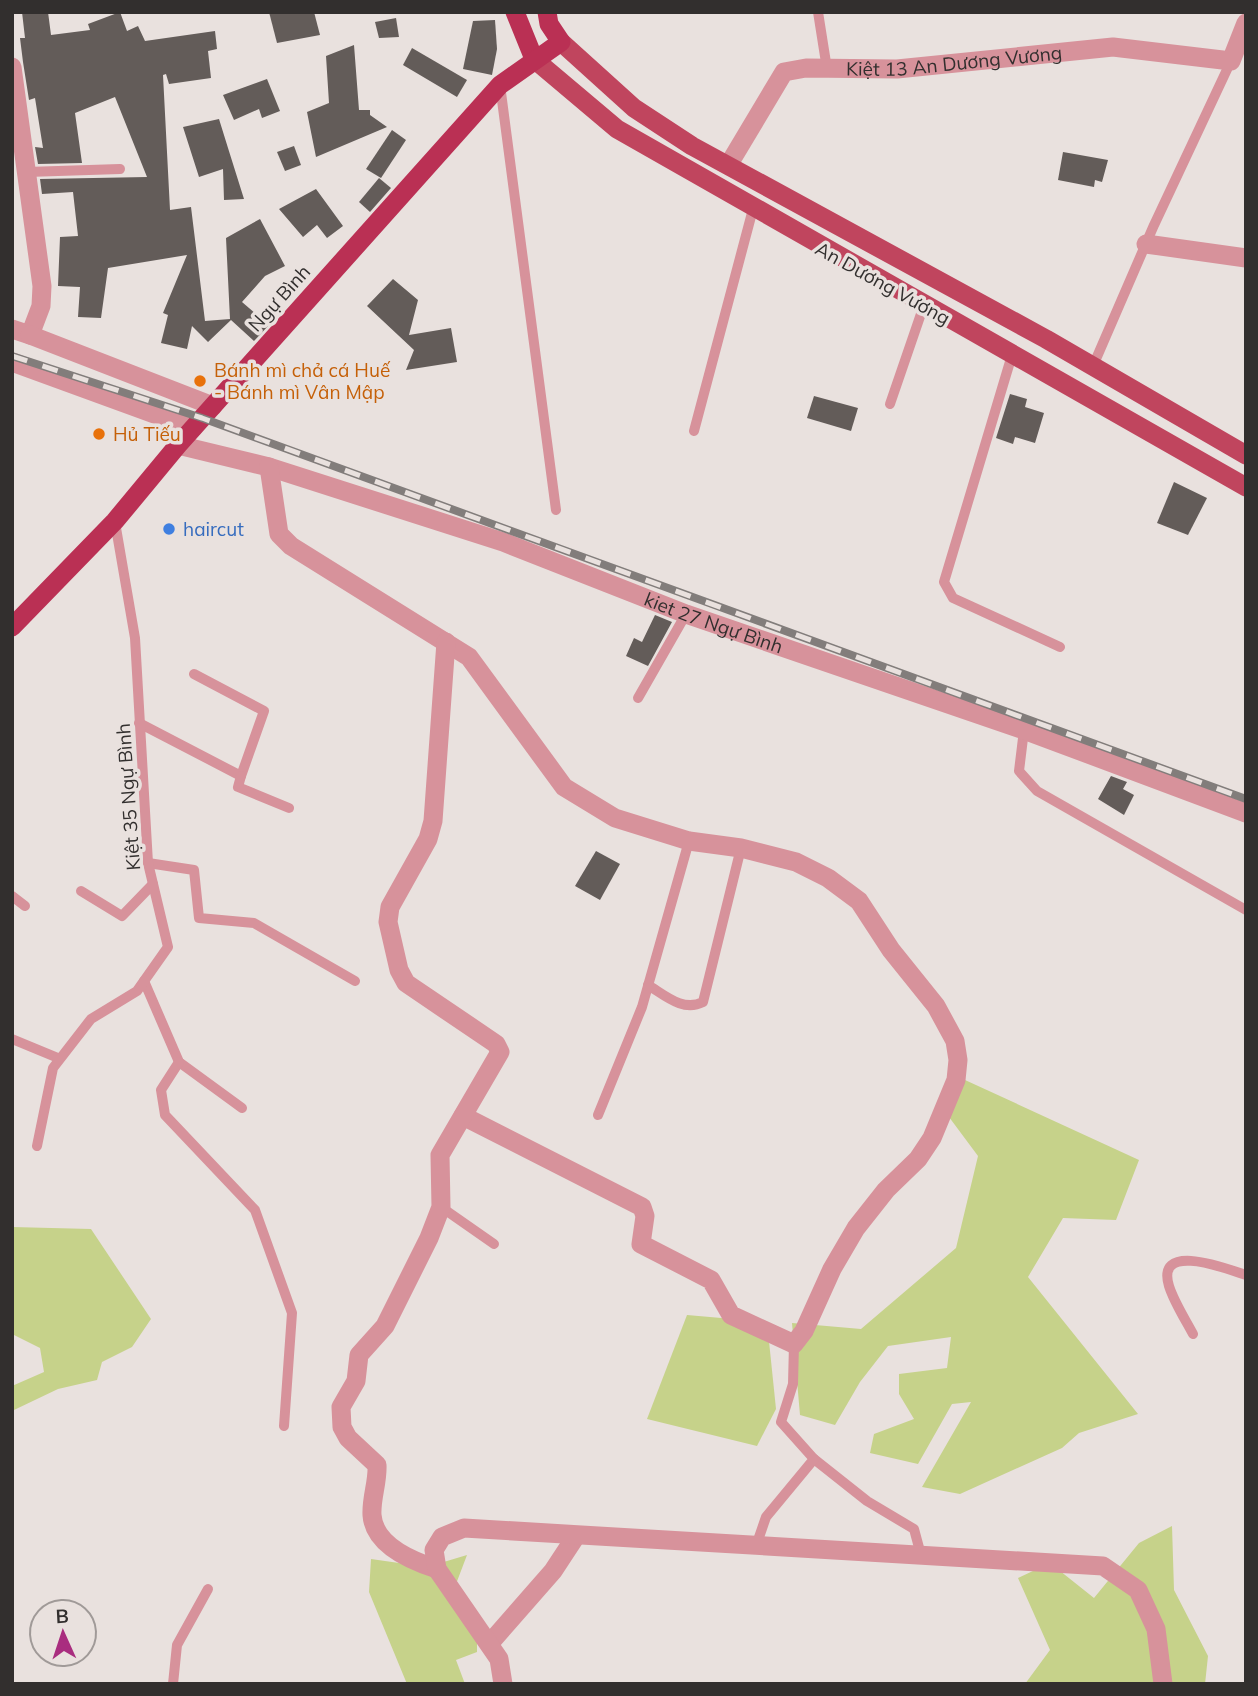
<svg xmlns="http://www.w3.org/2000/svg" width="1258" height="1696" viewBox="0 0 1258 1696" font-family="Mulish,sans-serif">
  <rect width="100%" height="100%" fill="#e9e1de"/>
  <!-- green -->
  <g fill="#c6d28a">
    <polygon points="965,1080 1139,1160 1116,1220 1063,1218 1028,1277 1138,1414 1079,1433 1062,1448 960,1494 922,1487 971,1402 952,1404 918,1464 870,1453 874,1434 914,1419 899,1394 899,1374 947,1368 951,1337 888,1346 860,1382 835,1425 800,1415 792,1323 861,1329 956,1248 978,1156 949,1117"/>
    <polygon points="12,1227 91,1229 151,1319 132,1347 102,1362 97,1380 58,1389 14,1410 12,1386 44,1372 40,1348 12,1334"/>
    <polygon points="687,1315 767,1322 776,1409 757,1446 647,1419"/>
    <polygon points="1172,1526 1174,1590 1208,1656 1205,1684 1025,1684 1050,1650 1018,1578 1050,1563 1094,1598 1139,1543"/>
    <polygon points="467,1555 456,1584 477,1620 477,1652 456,1660 465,1684 407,1684 369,1592 371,1559 427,1567"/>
  </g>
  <!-- building -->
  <g fill="#635c59">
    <polygon points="22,12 48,12 51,35 90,30 88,24 120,12 127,31 138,26 145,41 215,31 217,49 208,51 211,78 169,84 166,74 163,75 170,210 191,207 205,321 230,319 226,238 260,219 285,266 265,276 242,302 269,325 254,341 231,320 208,342 192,326 187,349 161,343 168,315 163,313 187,255 108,268 101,318 78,317 80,287 58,286 60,237 78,236 73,192 42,194 40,179 147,177 115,97 75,113 82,163 38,164 35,147 43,148 35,98 29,100 23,62 20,38 25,38"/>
    <polygon points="269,12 314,12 320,35 277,43"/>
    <polygon points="396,18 399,37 379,38 375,22"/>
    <polygon points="495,20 497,49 492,75 463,69 473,21"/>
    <polygon points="354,45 359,110 370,110 370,115 387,127 316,157 307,112 329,103 326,56"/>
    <polygon points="412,48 467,80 457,97 403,65"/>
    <polygon points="267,79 280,111 262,118 259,109 234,120 223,95"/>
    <polygon points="219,119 228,148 244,199 224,200 223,169 199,177 183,127"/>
    <polygon points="392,130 406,140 381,178 366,169"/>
    <polygon points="294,146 301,165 285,171 277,152"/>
    <polygon points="1063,152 1108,160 1102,182 1095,180 1094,187 1058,180"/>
    <polygon points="379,178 391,188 370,212 359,202"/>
    <polygon points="316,189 343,226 327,238 317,225 303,237 279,209"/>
    <polygon points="393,279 418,300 409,335 451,328 457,362 406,370 414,350 367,306"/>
    <polygon points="1010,394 1027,399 1025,407 1044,413 1035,443 1015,437 1013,444 996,438"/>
    <polygon points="814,396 858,408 851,431 807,418"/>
    <polygon points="1174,482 1207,498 1188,535 1157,523"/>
    <polygon points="655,615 672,622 648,666 626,656 634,638 642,642"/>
    <polygon points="1111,776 1127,782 1123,789 1134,795 1124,815 1098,799"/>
    <polygon points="596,851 620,864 600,900 575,886"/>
  </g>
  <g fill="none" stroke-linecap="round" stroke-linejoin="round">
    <!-- service -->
    <g stroke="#d7929b" stroke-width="10">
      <polyline points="818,12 827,69"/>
      <polyline points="500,85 556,510"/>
      <polyline points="27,172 120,169"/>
      <polyline points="1012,355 944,582 953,598 1060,647"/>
      <polyline points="1093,366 1154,225 1231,61"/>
      <polyline points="890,404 924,305"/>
      <polyline points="694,431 753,209"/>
      <polyline points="638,698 686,614"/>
      <polyline points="139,723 241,776 264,711 194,674"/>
      <polyline points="1024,730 1019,771 1037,791 1246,910"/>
      <polyline points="241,776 238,787 289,808"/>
      <polyline points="148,863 194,870 199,918 254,923 355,981"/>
      <polyline points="81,891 122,916 153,884"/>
      <polyline points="12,896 25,906"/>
      <polyline points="144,981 179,1062 242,1108"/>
      <path d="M648,985C666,996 683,1012 703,1002L741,848"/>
      <polyline points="12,1039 58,1058"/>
      <polyline points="179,1062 161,1090 165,1115 255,1210 292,1313 284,1426"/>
      <polyline points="598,1115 642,1007 689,841"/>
      <polyline points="37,1146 53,1068 91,1019 137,991 168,947 148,863 135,638 115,522"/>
      <polyline points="441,1207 494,1244"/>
      <path d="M1193,1334C1185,1319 1174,1302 1169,1286C1155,1240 1230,1270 1246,1275"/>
      <polyline points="814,1459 867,1501 914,1529 921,1555"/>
      <polyline points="756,1546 766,1517 814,1459 781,1422 793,1384 794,1344"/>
      <polyline points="173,1684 177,1645 208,1589"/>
    </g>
    <!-- minor -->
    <g stroke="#d7929b" stroke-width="19">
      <polyline points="12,67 42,286 41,306 30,335 12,329"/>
      <path id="s1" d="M729,164L784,72L806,68L897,69L1113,47L1231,61L1246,23"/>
      <polyline points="1146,244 1246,258"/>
      <polyline points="30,335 213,406"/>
      <polyline points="12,362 193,428"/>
      <path id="s2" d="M178,445L269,467L503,542L686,614L1024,730L1246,813"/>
      <polyline points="269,467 279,534 291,546 469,657 564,787 615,818 689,841 741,848 796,862 828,878 859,901 891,950 936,1006 955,1041 958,1060 956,1080 932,1138 918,1159 886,1190 856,1228 832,1269 804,1331 794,1344 731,1315 711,1280 641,1244 645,1216 642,1207 463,1116"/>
      <path d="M437,1569C412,1561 374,1545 372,1515C371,1498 378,1482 377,1465L348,1438L342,1427L341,1407L356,1381L359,1355L385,1326L429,1238L441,1207L440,1155L500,1052L496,1044L406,983L399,970L388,922L390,907L428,839L433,821L446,642"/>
      <polyline points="490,1643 553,1571 576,1536"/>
      <polyline points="503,1684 499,1659 437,1569 434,1550 442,1537 464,1528 1103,1566 1138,1590 1156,1629 1163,1684"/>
    </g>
    <!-- primary -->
    <g stroke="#c0455e" stroke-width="19">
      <polyline points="561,42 634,108 692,146 1046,339 1246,455"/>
      <polyline points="534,59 617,129 1246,487"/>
    </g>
    <!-- trunk -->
    <g stroke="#ba3054" stroke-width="19">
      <polyline points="515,12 534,59"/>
      <polyline points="12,627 115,521 178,445 500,85 561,42 549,24 547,12"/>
    </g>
    <defs>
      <polyline id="rail" points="12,356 202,418 1246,799"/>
    </defs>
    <!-- rail casing -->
    <use href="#rail" stroke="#827d7b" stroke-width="8"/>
    <!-- rail -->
    <use href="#rail" stroke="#e9e1de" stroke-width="5" stroke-dasharray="16" stroke-linecap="butt"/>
  </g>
  <!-- markers -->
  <g fill="#e8710a" stroke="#e9e1de" stroke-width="2.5">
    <circle cx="200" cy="381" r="7"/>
    <circle cx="99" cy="434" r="7"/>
  </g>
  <circle fill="#3f7fe0" stroke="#e9e1de" stroke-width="2.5" cx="169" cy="529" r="7"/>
  <g text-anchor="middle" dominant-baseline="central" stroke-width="7" stroke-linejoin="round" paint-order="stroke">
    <!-- street labels -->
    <g font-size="19" fill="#322f2e" stroke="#e9e1de">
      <text stroke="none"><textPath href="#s1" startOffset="278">Kiệt 13 An Dương Vương</textPath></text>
      <text transform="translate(883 283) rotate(29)">An Dương Vương</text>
      <text transform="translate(279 298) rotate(-48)">Ngự Bình</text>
      <text stroke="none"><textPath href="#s2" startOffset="565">kiet 27 Ngự Bình</textPath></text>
      <text transform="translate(128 797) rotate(-94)">Kiệt 35 Ngự Bình</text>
    </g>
    <!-- food labels -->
    <g font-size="19" fill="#c56008" stroke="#e9e1de" text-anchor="start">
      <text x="214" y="370">Bánh mì chả cá Huế<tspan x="214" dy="22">- Bánh mì Vân Mập</tspan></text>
      <text x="113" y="434">Hủ Tiếu</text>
    </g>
    <!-- shop labels -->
    <g font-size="19" fill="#366cbe" stroke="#e9e1de" text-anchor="start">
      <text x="183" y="529">haircut</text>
    </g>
  </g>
  <!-- border -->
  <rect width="1258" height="1696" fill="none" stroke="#322f2e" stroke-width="28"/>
  <!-- north arrow -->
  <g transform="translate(63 1633) rotate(357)"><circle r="33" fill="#e9e1de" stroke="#a09a98" stroke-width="2"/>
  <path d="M0-5L12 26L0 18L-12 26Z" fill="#a92d7f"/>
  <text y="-10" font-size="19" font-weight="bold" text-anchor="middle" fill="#322f2e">B</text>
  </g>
</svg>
